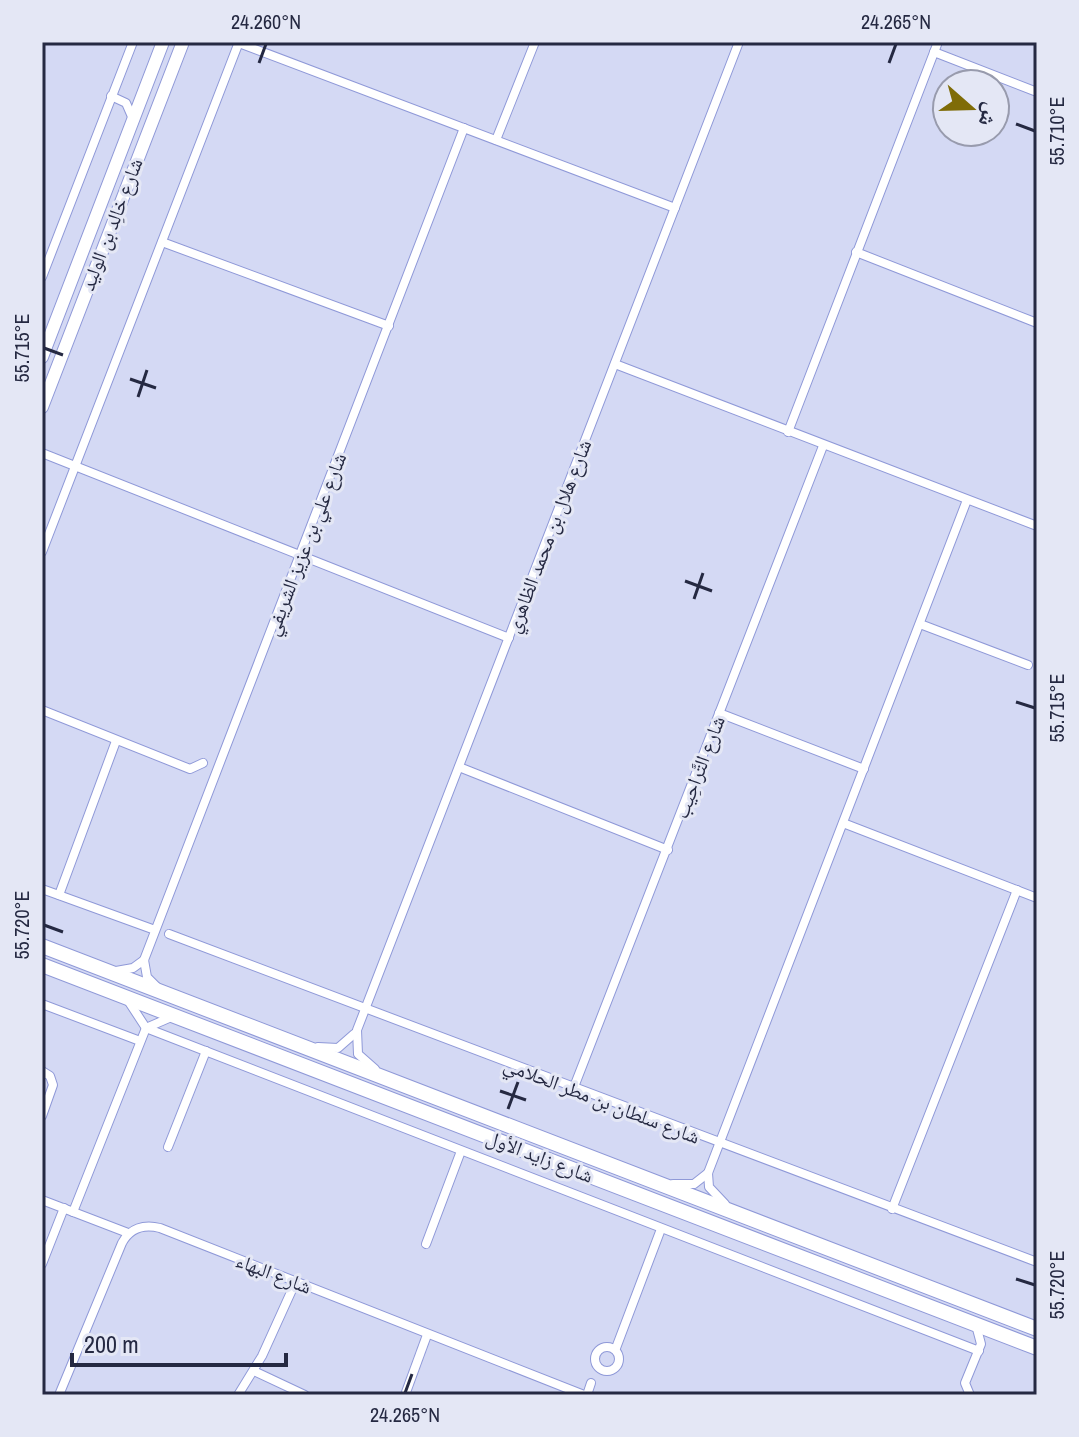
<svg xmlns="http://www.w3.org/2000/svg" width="1079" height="1437" viewBox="0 0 1079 1437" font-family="'Archivo Narrow','Noto Naskh Arabic',sans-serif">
  <rect width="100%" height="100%" fill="#d4d9f4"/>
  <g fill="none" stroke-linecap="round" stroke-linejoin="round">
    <defs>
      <g id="street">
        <polyline points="239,43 675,208"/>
        <polyline points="934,52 1037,92"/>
        <polyline points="111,96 126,103 133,119"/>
        <polyline points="496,140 535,42"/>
        <polyline points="162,242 389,326"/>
        <polyline points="856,252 1037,323"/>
        <polyline points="42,277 133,42"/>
        <polyline points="615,364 1037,526"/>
        <polyline points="788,432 938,42"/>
        <polyline points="42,453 509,638"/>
        <polyline points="42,552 239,42"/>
        <polyline points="920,624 1028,665"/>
        <polyline points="42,710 190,769 203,763"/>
        <polyline points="719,713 864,769"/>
        <polyline points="459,767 668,850"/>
        <polyline points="843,823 1037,898"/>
        <polyline points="42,889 155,930"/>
        <polyline points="59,895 116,741"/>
        <polyline points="169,934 1037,1262"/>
        <polyline points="116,971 133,968 144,960"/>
        <polyline points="157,987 147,977 144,960 464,128"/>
        <polyline points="129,1002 146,1028"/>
        <polyline points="42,1004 140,1041"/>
        <polyline points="146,1028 979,1351"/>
        <polyline points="318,1047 338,1048 354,1034"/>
        <polyline points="375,1069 358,1054 357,1030 739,42"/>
        <polyline points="42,1071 50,1076 53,1085 42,1116"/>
        <polyline points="574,1087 823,446"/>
        <polyline points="168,1147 206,1051"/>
        <polyline points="673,1184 694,1184 708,1173"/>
        <polyline points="42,1200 128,1233"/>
        <polyline points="725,1204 709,1187 708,1173 967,500"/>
        <polyline points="892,1209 1017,890"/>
        <polyline points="73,1212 146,1028 169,1018"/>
        <polyline points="426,1244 461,1151"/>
        <polyline points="42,1264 64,1208"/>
        <circle cx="607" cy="1359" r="12"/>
        <polyline points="616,1348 661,1229"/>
        <polyline points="254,1371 305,1395"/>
        <path d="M59,1395L122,1243C130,1228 144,1224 160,1228L584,1395"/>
        <polyline points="238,1395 262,1356 296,1281"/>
        <polyline points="405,1395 427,1335"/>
        <polyline points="587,1395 591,1383"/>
        <polyline points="970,1395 965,1383 981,1344 976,1325"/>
      </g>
      <g id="secondary">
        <polyline points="42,357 163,42"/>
        <polyline points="42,407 183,42"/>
      </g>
      <g id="primary">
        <polyline points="42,946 1037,1329"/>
        <polyline points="42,965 1037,1348"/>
      </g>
    </defs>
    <!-- street casing -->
    <use href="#street" stroke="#8f99d8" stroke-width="10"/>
    <!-- secondary casing -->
    <use href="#secondary" stroke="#8f99d8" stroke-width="14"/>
    <!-- primary casing -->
    <use href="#primary" stroke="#8f99d8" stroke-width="16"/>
    <!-- street -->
    <use href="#street" stroke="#fff" stroke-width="8"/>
    <!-- secondary -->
    <use href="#secondary" stroke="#fff" stroke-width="12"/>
    <!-- primary -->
    <use href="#primary" stroke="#fff" stroke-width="14"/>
  </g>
  <!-- ticks -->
  <path fill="none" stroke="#252942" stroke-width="3" d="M259,63L266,44M889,63L896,44M1016,124L1035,131M44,348L63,355M130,379L156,388M138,397L147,370M685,581L712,591M694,599L703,573M1016,702L1035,708M44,925L63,932M500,1091L526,1100M508,1109L518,1082M1016,1279L1035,1285M405,1393L412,1374"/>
  <g text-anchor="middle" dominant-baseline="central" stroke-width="6" stroke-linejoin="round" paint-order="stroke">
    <!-- street labels -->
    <g font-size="20" fill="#252942" stroke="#e4e7f5">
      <text transform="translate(111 224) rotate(-69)">شارع خالِد بن الوليد</text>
      <text transform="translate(548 536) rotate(-69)">شارع هلال بن محمد الظاهري</text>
      <text transform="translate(305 544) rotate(-69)">شارع علي بن عزيز الشريفي</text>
      <text transform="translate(699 767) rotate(-69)">شارع التَّراحِيب</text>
      <text transform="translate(602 1100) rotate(21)">شارع سلطان بن مطر الحلامي</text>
      <text transform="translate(540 1156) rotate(21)">شارع زايد الأول</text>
      <text transform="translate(274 1273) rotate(21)">شارع البهاء</text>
    </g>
  </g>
  <!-- border -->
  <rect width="1079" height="1437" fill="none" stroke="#e4e7f5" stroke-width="88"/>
  <!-- north arrow -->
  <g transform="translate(971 108) rotate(110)"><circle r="38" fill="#e4e7f5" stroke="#989bad" stroke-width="2"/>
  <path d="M0-6L14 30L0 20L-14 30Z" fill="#7f6c07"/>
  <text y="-12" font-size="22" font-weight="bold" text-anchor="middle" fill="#252942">ش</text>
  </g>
  <!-- scale -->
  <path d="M72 1353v12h214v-12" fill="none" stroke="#252942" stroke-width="4"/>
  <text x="84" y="1353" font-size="24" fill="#252942" stroke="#e4e7f5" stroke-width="6" paint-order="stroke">200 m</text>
  <rect x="44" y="44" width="991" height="1349" fill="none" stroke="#252942" stroke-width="3"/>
  <g font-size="20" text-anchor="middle" fill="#252942">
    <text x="266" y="29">24.260°N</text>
    <text x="896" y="29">24.265°N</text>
    <text transform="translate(1057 131) rotate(-90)" y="7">55.710°E</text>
    <text transform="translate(22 348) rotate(-90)" y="7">55.715°E</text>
    <text transform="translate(1057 708) rotate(-90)" y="7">55.715°E</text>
    <text transform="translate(22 925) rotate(-90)" y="7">55.720°E</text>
    <text transform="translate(1057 1285) rotate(-90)" y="7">55.720°E</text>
    <text x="405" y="1422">24.265°N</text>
  </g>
</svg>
